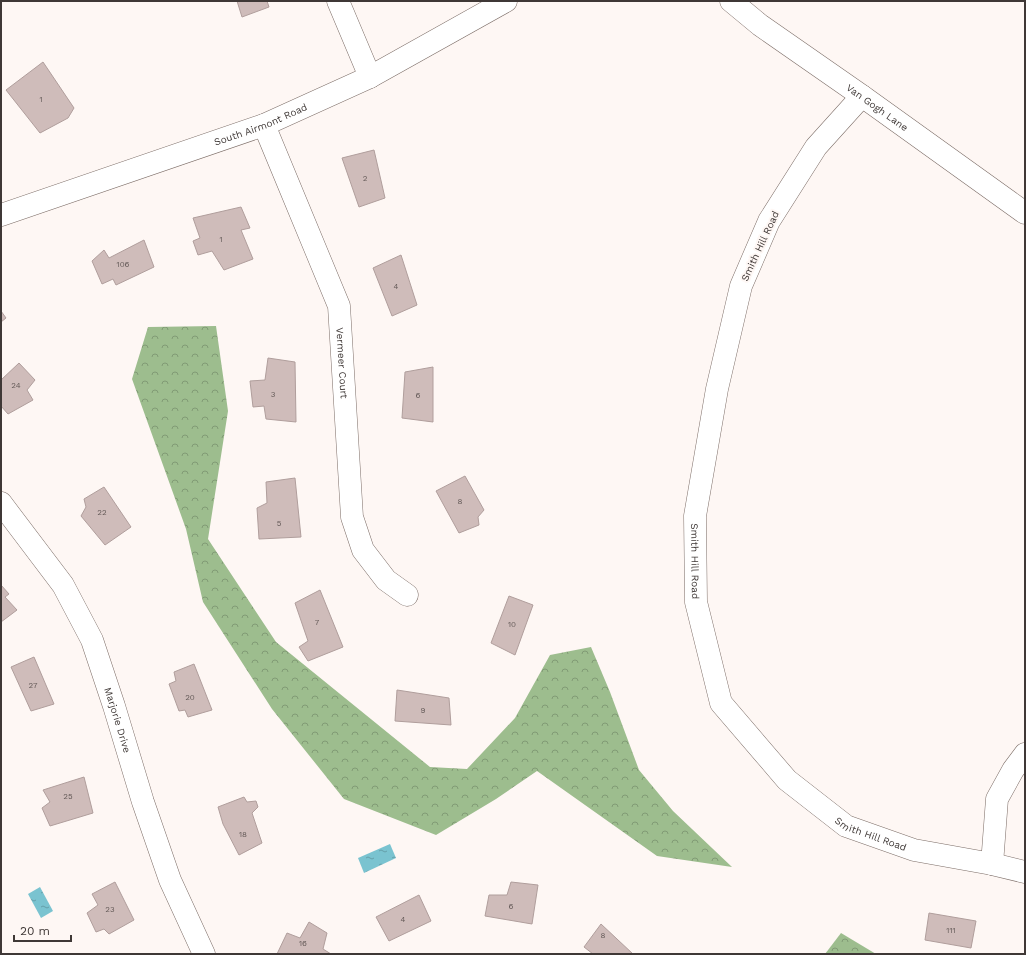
<svg xmlns="http://www.w3.org/2000/svg" width="1026" height="955" viewBox="0 0 1026 955" font-family="'Work Sans',sans-serif">
  <defs>
    <pattern id="forest-crowns" width="20" height="18" patternUnits="userSpaceOnUse"><rect width="20" height="18" fill="#9dbd8e"/><path d="M2 6a3 3 0 1 1 6 0M12 15a3 3 0 1 1 6 0" fill="none" stroke="#819b75"/></pattern>
    <pattern id="water-ripples" width="26" height="14" patternUnits="userSpaceOnUse"><rect width="26" height="14" fill="#7ac3d0"/><path d="M2 4q2-2 4 0t4 0M15 11q2-2 4 0t4 0" fill="none" stroke="#659faa"/></pattern>
  </defs>
  <rect width="100%" height="100%" fill="#fef7f4"/>
  <!-- forest -->
  <g fill="url(#forest-crowns)">
    <polygon points="216,326 228,411 208,539 276,642 430,767 467,769 515,718 550,655 591,647 610,692 639,770 673,811 732,867 657,856 537,771 496,799 436,835 344,799 272,709 203,602 186,529 132,379 148,327"/>
    <polygon points="841,933 876,954 825,954"/>
  </g>
  <!-- water -->
  <g fill="url(#water-ripples)">
    <polygon points="390,844 396,858 364,873 358,858"/>
    <polygon points="40,887 53,911 41,918 28,894"/>
  </g>
  <!-- building -->
  <g fill="#cfbcba" stroke="#b09e9c">
    <polygon points="237,1 267,1 269,7 242,17"/>
    <polygon points="43,62 74,108 68,118 40,133 6,90"/>
    <polygon points="374,150 385,198 359,207 342,158"/>
    <polygon points="241,207 250,228 241,230 253,259 224,270 212,251 198,255 193,241 200,238 193,218"/>
    <polygon points="144,240 154,267 116,285 113,279 102,284 92,261 104,250 109,258"/>
    <polygon points="401,255 417,305 392,316 373,268"/>
    <polygon points="1,311 6,318 1,322"/>
    <polygon points="268,358 295,362 296,422 266,419 264,406 253,407 250,381 265,380"/>
    <polygon points="19,363 35,380 27,390 33,400 8,414 1,406 1,380"/>
    <polygon points="433,367 433,422 402,418 405,372"/>
    <polygon points="465,476 484,510 478,517 479,525 459,533 436,491"/>
    <polygon points="295,478 301,537 259,539 257,508 267,503 266,482"/>
    <polygon points="104,487 131,527 105,545 81,516 86,507 84,499"/>
    <polygon points="1,585 9,594 5,597 17,610 1,622"/>
    <polygon points="320,590 343,647 308,661 299,647 308,641 295,603"/>
    <polygon points="509,596 533,605 515,655 491,643"/>
    <polygon points="34,657 54,704 31,711 11,667"/>
    <polygon points="194,664 212,710 188,717 185,710 179,711 169,684 176,681 174,672"/>
    <polygon points="397,690 449,698 451,725 395,721"/>
    <polygon points="84,777 93,813 50,826 42,808 50,802 43,790"/>
    <polygon points="244,797 247,802 256,801 258,807 252,813 262,843 239,855 223,824 218,807"/>
    <polygon points="115,882 134,920 109,934 104,929 96,932 87,913 98,905 92,894"/>
    <polygon points="511,882 538,885 532,924 485,916 489,895 507,895"/>
    <polygon points="419,895 431,921 389,941 376,917"/>
    <polygon points="929,913 976,921 971,948 925,940"/>
    <polygon points="309,922 327,933 323,949 331,954 277,954 287,933 300,938"/>
    <polygon points="601,924 633,954 593,954 584,947"/>
  </g>
  <g fill="none" stroke-linecap="round" stroke-linejoin="round">
    <defs>
      <g id="minor">
        <polyline points="338,1 370,77"/>
        <path id="s1" d="M731,1L760,25L862,96L1025,213"/>
        <path id="s2" d="M862,96L816,147L769,221L741,286L717,389L695,516L696,602L721,703L787,780L846,826L914,850L992,864L1025,872"/>
        <path id="s3" d="M264,125L339,306L352,517L363,550L386,580L407,595"/>
        <path id="s4" d="M1,215L264,125L370,77L506,1"/>
        <path id="s5" d="M1,503L63,585L92,640L114,706L143,802L170,880L204,954"/>
        <polyline points="992,864 997,799 1013,770 1025,754"/>
      </g>
    </defs>
    <!-- minor casing -->
    <use href="#minor" stroke="#7d6e68" stroke-width="23"/>
    <!-- minor -->
    <use href="#minor" stroke="#fff" stroke-width="22"/>
  </g>
  <g text-anchor="middle" dominant-baseline="central" stroke-width="4" stroke-linejoin="round" paint-order="stroke">
    <!-- number labels -->
    <g font-size="8" fill="#635957">
      <text x="41" y="99">1</text>
      <text x="365" y="178">2</text>
      <text x="221" y="239">1</text>
      <text x="123" y="264">106</text>
      <text x="396" y="286">4</text>
      <text x="16" y="385">24</text>
      <text x="273" y="394">3</text>
      <text x="418" y="395">6</text>
      <text x="460" y="501">8</text>
      <text x="102" y="512">22</text>
      <text x="279" y="523">5</text>
      <text x="317" y="622">7</text>
      <text x="512" y="624">10</text>
      <text x="33" y="685">27</text>
      <text x="190" y="697">20</text>
      <text x="423" y="710">9</text>
      <text x="68" y="796">25</text>
      <text x="243" y="834">18</text>
      <text x="511" y="906">6</text>
      <text x="110" y="909">23</text>
      <text x="403" y="919">4</text>
      <text x="951" y="930">111</text>
      <text x="603" y="935">8</text>
      <text x="303" y="943">16</text>
    </g>
    <!-- street labels -->
    <g font-size="10" fill="#3f3836" stroke="#fef7f4">
      <text stroke="none"><textPath href="#s1" startOffset="181">Van Gogh Lane</textPath></text>
      <text stroke="none"><textPath href="#s4" startOffset="275">South Airmont Road</textPath></text>
      <text transform="translate(760 246) rotate(-65)">Smith Hill Road</text>
      <text stroke="none"><textPath href="#s3" startOffset="253">Vermeer Court</textPath></text>
      <text stroke="none"><textPath href="#s2" startOffset="507">Smith Hill Road</textPath></text>
      <text stroke="none"><textPath href="#s5" startOffset="249">Marjorie Drive</textPath></text>
      <text stroke="none"><textPath href="#s2" startOffset="854">Smith Hill Road</textPath></text>
    </g>
  </g>
  <!-- border -->
  <rect width="1026" height="955" fill="none" stroke="#3f3836" stroke-width="4"/>
  <!-- scale -->
  <path d="M14 935v6h57v-6" fill="none" stroke="#3f3836" stroke-width="2"/>
  <text x="20" y="935" font-size="12" fill="#3f3836" stroke="#fef7f4" stroke-width="3" paint-order="stroke">20 m</text>
</svg>
